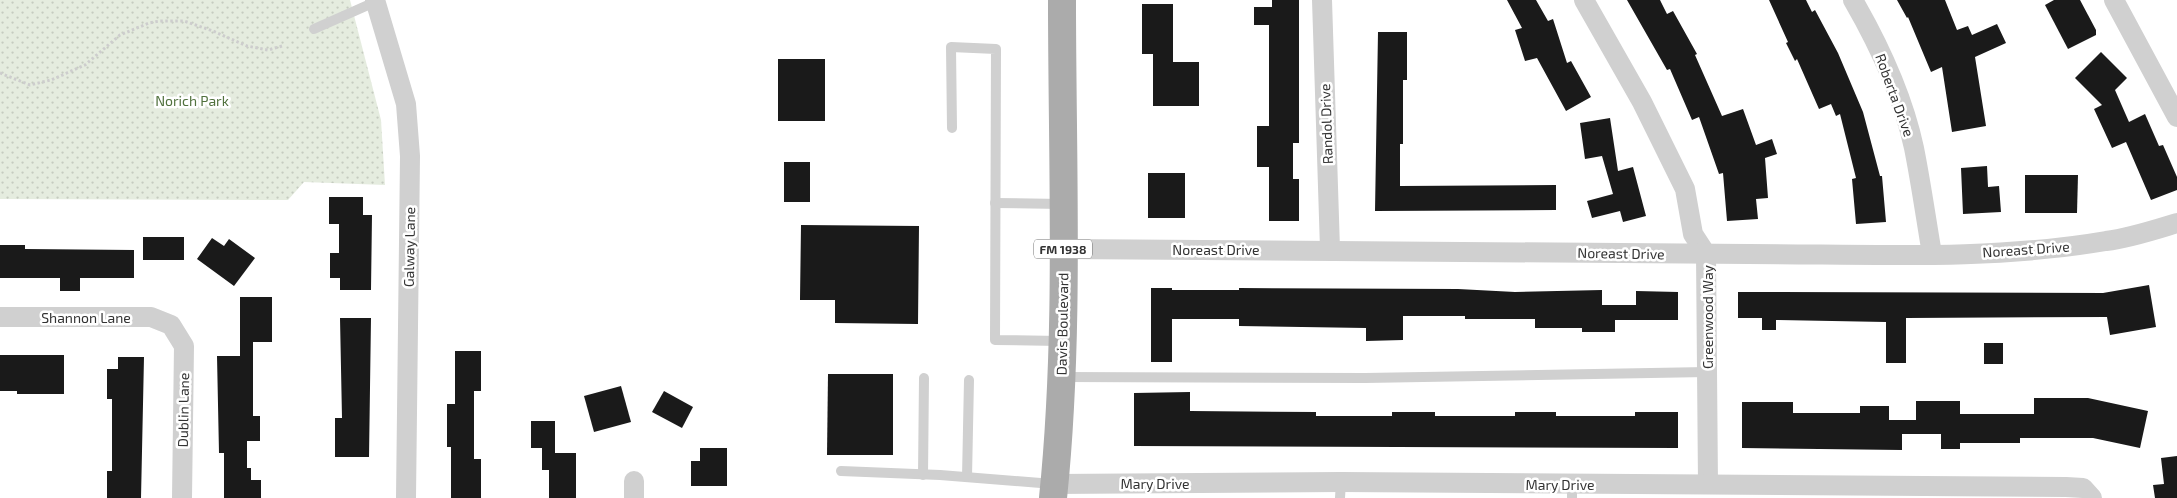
<svg xmlns="http://www.w3.org/2000/svg" width="2177" height="498" viewBox="0 0 2177 498" font-family="'Exo 2',sans-serif">
  <defs>
    <pattern id="park-dots" width="8" height="8" patternUnits="userSpaceOnUse" patternTransform="scale(1.25)"><rect width="8" height="8" fill="#e5ecdf"/><path d="M2 2h.1M6 6h.1" fill="none" stroke="#c5cbc0" stroke-width="1.8" stroke-linecap="round"/></pattern>
  </defs>
  <rect width="100%" height="100%" fill="#fff"/>
  <!-- park -->
  <polygon fill="url(#park-dots)" points="0,0 350,0 381,120 385,185 304,182 288,200 0,199"/>
  <!-- building -->
  <g fill="#1a1a1a">
    <polygon points="1272,0 1299,0 1299,143 1293,143 1293,179 1299,179 1299,221 1269,221 1269,167 1257,167 1257,126 1269,126 1269,25 1254,25 1254,7 1272,7"/>
    <polygon points="1507,0 1536,0 1548,21 1553,19 1567,63 1571,61 1591,97 1566,111 1537,58 1525,61 1515,30 1522,28"/>
    <polygon points="1627,0 1660,0 1667,14 1673,11 1697,54 1695,55 1722,116 1743,109 1756,145 1772,139 1777,154 1765,158 1768,198 1756,199 1758,219 1727,221 1723,173 1719,174 1699,117 1692,120 1670,69 1667,70"/>
    <polygon points="1769,0 1806,0 1812,12 1815,10 1838,53 1863,112 1880,176 1882,176 1886,222 1856,224 1852,179 1856,178 1840,114 1836,116 1831,104 1819,109 1797,59 1795,61 1786,43 1788,42"/>
    <polygon points="1897,0 1945,0 1957,30 1968,26 1972,35 1997,24 2006,43 1975,57 1986,126 1952,132 1942,67 1931,72 1908,17 1907,18"/>
    <polygon points="2054,0 2080,0 2096,30 2096,35 2068,49 2045,5"/>
    <polygon points="1142,4 1173,4 1173,62 1199,62 1199,106 1153,106 1153,54 1142,54"/>
    <polygon points="1378,32 1407,32 1407,80 1403,80 1403,144 1400,144 1400,186 1556,185 1556,210 1375,211"/>
    <polygon points="2101,52 2127,78 2115,90 2129,122 2145,114 2159,146 2163,145 2177,177 2177,190 2151,200 2126,142 2112,148 2094,109 2102,105 2075,78"/>
    <rect x="778" y="59" width="47" height="62"/>
    <polygon points="1610,118 1618,171 1633,167 1646,216 1623,222 1620,211 1592,218 1587,201 1613,194 1602,156 1585,159 1580,123"/>
    <rect x="784" y="162" width="26" height="40"/>
    <polygon points="1987,166 1988,187 1999,186 2001,212 1963,214 1961,168"/>
    <rect x="1148" y="173" width="37" height="45"/>
    <polygon points="2025,175 2078,175 2077,213 2025,213"/>
    <polygon points="329,197 363,197 363,215 372,215 371,290 340,290 340,278 330,278 330,253 339,253 339,224 329,224"/>
    <polygon points="801,225 919,226 918,324 835,323 835,300 800,300"/>
    <rect x="143" y="237" width="41" height="23"/>
    <polygon points="212,238 224,246 229,239 255,258 234,286 197,259"/>
    <polygon points="0,245 25,245 25,249 134,250 134,278 80,278 80,291 60,291 60,278 0,278"/>
    <polygon points="2149,285 2156,327 2110,335 2107,317 1906,318 1906,363 1886,363 1886,322 1776,320 1776,330 1762,330 1762,318 1738,318 1738,292 2103,293"/>
    <polygon points="1151,288 1172,288 1172,290 1239,290 1239,288 1458,289 1515,292 1602,290 1602,305 1636,305 1636,291 1678,292 1678,320 1615,320 1615,332 1582,332 1582,328 1535,328 1535,319 1465,319 1465,316 1403,316 1403,340 1366,341 1366,328 1239,326 1239,319 1172,319 1172,362 1151,362"/>
    <polygon points="240,297 272,297 272,342 253,342 253,416 260,416 260,441 247,441 247,468 251,468 251,480 261,480 261,498 224,498 224,453 219,453 217,356 240,356"/>
    <polygon points="340,318 371,318 369,457 335,457 335,418 342,418"/>
    <rect x="1984" y="343" width="19" height="21"/>
    <polygon points="455,351 481,351 481,391 474,391 474,459 481,459 481,498 451,498 451,447 447,447 447,404 455,404"/>
    <polygon points="0,355 64,355 64,394 17,394 17,391 0,391"/>
    <polygon points="118,357 144,357 141,498 107,498 107,471 112,471 112,399 107,399 107,369 118,369"/>
    <polygon points="828,374 893,374 893,455 827,455"/>
    <polygon points="621,386 631,422 594,432 584,396"/>
    <polygon points="664,391 693,407 682,428 652,412"/>
    <polygon points="1190,392 1190,411 1316,412 1316,416 1392,416 1392,412 1435,412 1435,416 1515,416 1515,412 1556,412 1556,416 1635,416 1635,412 1678,412 1678,448 1134,446 1134,393"/>
    <polygon points="2034,398 2088,398 2148,411 2140,448 2093,438 2020,438 2020,443 1960,443 1960,449 1941,449 1941,434 1902,434 1902,450 1742,448 1742,402 1793,402 1793,413 1860,413 1860,406 1889,406 1889,420 1916,420 1916,401 1960,401 1960,414 2034,414"/>
    <polygon points="531,421 555,421 555,453 576,453 576,498 549,498 549,470 542,470 542,448 531,448"/>
    <polygon points="700,448 727,448 727,486 691,486 691,461 700,461"/>
    <polygon points="2177,456 2177,498 2155,498 2153,485 2164,484 2161,458"/>
  </g>
  <g fill="none" stroke-linecap="round" stroke-linejoin="round">
    <!-- path -->
    <polyline stroke="#cdcdcd" stroke-width="3" stroke-dasharray="2.5 2.5" stroke-linecap="butt" points="0,73 30,85 51,80 85,65 120,35 149,23 160,21 184,21 213,31 247,46 268,50 282,46"/>
    <!-- service -->
    <g stroke="#d0d0d0" stroke-width="10">
      <polyline points="314,29 375,2"/>
      <polyline points="952,128 951,47 996,49 995,340 1060,341"/>
      <polyline points="995,203 1062,204"/>
      <polyline points="1062,377 1365,378 1707,372"/>
      <polyline points="841,471 940,475 1053,484"/>
      <polyline points="923,475 924,378"/>
      <polyline points="967,477 969,380"/>
      <polyline points="1340,498 1341,482"/>
      <polyline points="1572,498 1572,484"/>
    </g>
    <!-- minor -->
    <g stroke="#d0d0d0" stroke-width="20">
      <polyline points="375,0 406,104 410,156 406,498"/>
      <polyline points="1322,0 1330,249"/>
      <polyline points="1584,0 1642,102 1685,189 1693,234 1706,254 1708,484"/>
      <path d="M1853,0C1879,45 1903,97 1914,148C1921,183 1926,219 1932,254"/>
      <polyline points="2114,0 2177,117"/>
      <path d="M1063,249C1291,249 1519,254 1748,254C1867,254 1989,261 2106,241C2130,238 2154,230 2177,223"/>
      <polyline points="0,317 151,317 171,325 184,346 182,498"/>
      <polyline points="1054,484 1341,482 2066,487 2083,488 2092,498"/>
      <polyline points="634,498 634,481"/>
    </g>
    <!-- primary -->
    <path stroke="#ababab" stroke-width="28" d="M1053,498C1070,333 1062,165 1062,0"/>
  </g>
  <g text-anchor="middle" dominant-baseline="central" stroke-width="5" stroke-linejoin="round" paint-order="stroke">
    <!-- shield labels -->
    <rect fill="#fff" stroke="#707070" stroke-width="1" x="1034" y="239.5" width="58" height="19" rx="4"/>
    <g font-size="12" font-weight="bold" fill="#333">
      <text x="1063" y="249">FM 1938</text>
    </g>
    <!-- street labels -->
    <g font-size="14" fill="#333" stroke="#fff">
      <text transform="translate(1895 95) rotate(70)">Roberta Drive</text>
      <text transform="translate(1326 124) rotate(-92)">Randol Drive</text>
      <text transform="translate(409 247) rotate(-89)">Galway Lane</text>
      <text x="1216" y="249">Noreast Drive</text>
      <text transform="translate(2026 249) rotate(-4)">Noreast Drive</text>
      <text transform="translate(1621 253) rotate(1)">Noreast Drive</text>
      <text x="86" y="317">Shannon Lane</text>
      <text transform="translate(1707 317) rotate(-90)">Greenwood Way</text>
      <text transform="translate(1062 324) rotate(-89)">Davis Boulevard</text>
      <text transform="translate(183 410) rotate(-89)">Dublin Lane</text>
      <text x="1155" y="483">Mary Drive</text>
      <text x="1560" y="484">Mary Drive</text>
    </g>
    <!-- park labels -->
    <g font-size="14" fill="#51713e" stroke="#fff">
      <text x="192" y="100">Norich Park</text>
    </g>
  </g>
</svg>
